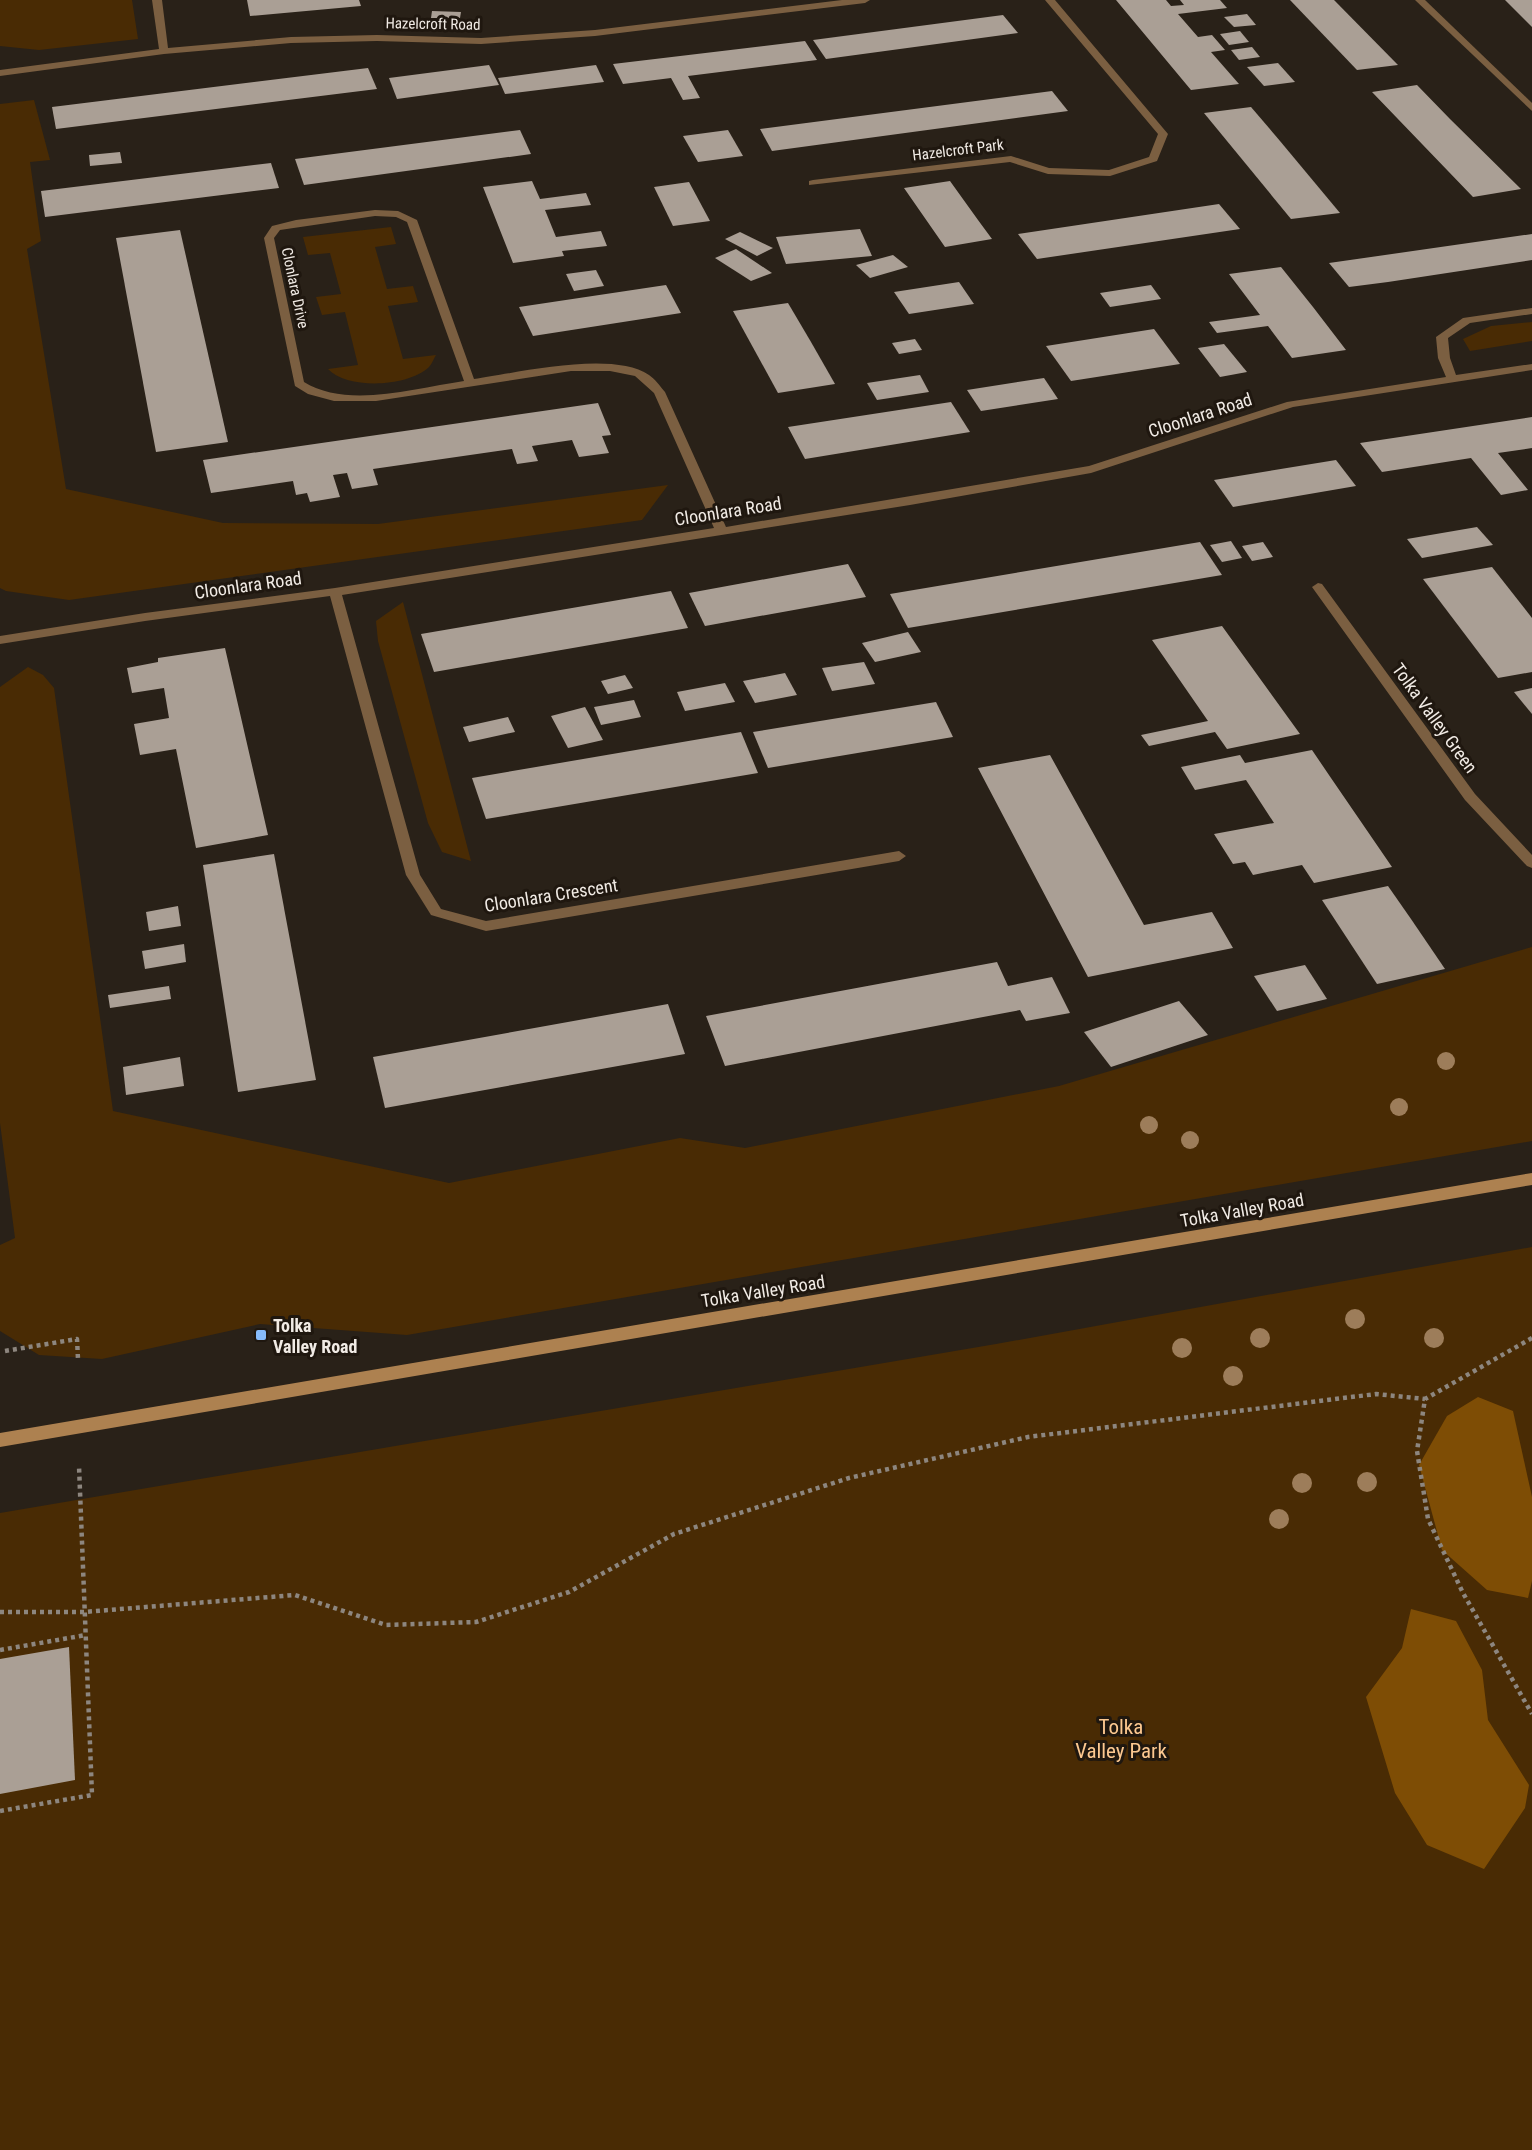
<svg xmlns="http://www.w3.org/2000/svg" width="1532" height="2150" viewBox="0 0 1532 2150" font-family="'Roboto Condensed',sans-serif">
  <rect width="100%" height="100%" fill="#292118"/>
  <!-- green -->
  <g fill="#492b04">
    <polygon points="0,0 132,0 138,39 39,50 0,46"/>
    <polygon points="34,100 50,160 30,162 41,241 27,249 66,489 223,523 378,524 668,485 642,520 69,600 6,591 0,588 0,104"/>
    <path d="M391,227L396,244L375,247L387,289L413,286L418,302L388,306L403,359L436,355C434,358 432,364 429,367C408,387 348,390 328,369L358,365L345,312L322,315L316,297L341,294L330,253L308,255L303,237Z"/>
    <polygon points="1532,322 1532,341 1470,351 1463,339 1491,326"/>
    <polygon points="403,602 471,861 442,852 428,823 378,641 376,621"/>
    <polygon points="28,667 43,675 54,688 113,1111 449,1183 680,1138 745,1148 1059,1086 1532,947 1532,1141 407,1335 260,1324 102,1359 39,1355 0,1331 0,1245 15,1238 0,1123 0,687"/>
    <polygon points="1532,1247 1532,2150 0,2150 0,1513 996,1344"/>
  </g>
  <!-- forest -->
  <g fill="#7e4d05">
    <polygon points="1478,1397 1513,1411 1532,1497 1532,1581 1528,1598 1487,1590 1442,1550 1419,1465 1447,1416"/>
    <polygon points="1411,1609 1456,1621 1482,1670 1488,1720 1529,1785 1525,1808 1484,1869 1427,1845 1395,1793 1366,1697 1402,1648"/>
  </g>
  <!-- building -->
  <g fill="#aa9f95">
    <polygon points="247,0 359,0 361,6 250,16"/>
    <polygon points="1116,0 1166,0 1171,6 1184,5 1180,0 1220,0 1227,8 1178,14 1198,37 1212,35 1225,50 1211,52 1239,84 1191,90"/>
    <polygon points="1290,0 1334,0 1398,65 1357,70"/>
    <polygon points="1505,0 1532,0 1532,27"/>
    <polygon points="432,11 461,12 460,18 431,18"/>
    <polygon points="1247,14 1256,25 1234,27 1224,17"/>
    <polygon points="1003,15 1018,33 826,59 813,40"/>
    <polygon points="1240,31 1249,42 1229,45 1220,34"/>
    <polygon points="805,41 817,60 688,76 700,98 683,100 671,78 623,84 613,64"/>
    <polygon points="1252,47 1260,57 1239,60 1231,50"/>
    <polygon points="1278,63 1295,82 1264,86 1247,67"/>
    <polygon points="489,65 499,85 397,99 389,78"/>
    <polygon points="596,65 604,82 505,94 498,78"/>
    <polygon points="368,68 377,89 56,129 52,107"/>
    <polygon points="1417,85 1450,119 1521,189 1473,197 1372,92"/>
    <polygon points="1052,91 1068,111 772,151 760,129"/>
    <polygon points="1251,107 1280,141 1340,213 1291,219 1204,113"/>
    <polygon points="520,130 531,154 304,185 295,159"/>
    <polygon points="728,130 743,156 698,162 683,136"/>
    <polygon points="120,152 122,163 90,166 89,155"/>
    <polygon points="271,163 279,188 45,217 41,191"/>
    <polygon points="532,181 540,199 586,193 591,205 545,210 556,237 601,231 607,246 562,251 564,256 513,263 483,187"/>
    <polygon points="950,181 978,220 992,239 945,247 904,188"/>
    <polygon points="689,182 710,221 673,226 654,187"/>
    <polygon points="1219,204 1240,229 1037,259 1018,234"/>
    <polygon points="860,229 872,256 786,264 776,237"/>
    <polygon points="180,230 228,442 156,452 116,238"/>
    <polygon points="740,232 773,248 757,256 725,239"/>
    <polygon points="1532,234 1532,260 1388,282 1349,287 1329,263"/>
    <polygon points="736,249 772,273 751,281 715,258"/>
    <polygon points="893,255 908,267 870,278 856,265"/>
    <polygon points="1281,267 1313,307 1346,350 1292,358 1268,326 1217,333 1209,322 1260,315 1229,274"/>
    <polygon points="596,270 604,286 574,291 566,274"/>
    <polygon points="959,282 974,304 909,314 894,292"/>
    <polygon points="666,285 681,313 533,336 519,307"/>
    <polygon points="1151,285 1161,299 1110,307 1100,293"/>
    <polygon points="788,303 811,342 835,384 778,393 733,311"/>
    <polygon points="1154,329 1180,364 1071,381 1046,346"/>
    <polygon points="915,339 922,350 899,354 892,343"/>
    <polygon points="1224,344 1247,372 1220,377 1198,348"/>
    <polygon points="920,375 929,392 877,400 867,383"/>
    <polygon points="1044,378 1058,399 981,411 967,390"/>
    <polygon points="951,402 970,432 805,459 788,427"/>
    <polygon points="598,403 611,435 602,436 609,453 579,457 572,440 532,446 538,461 517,464 512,449 373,469 378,485 352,489 347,473 333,475 340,497 310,502 307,493 296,495 293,481 211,493 203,460"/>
    <polygon points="1532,417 1532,448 1498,453 1528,490 1501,495 1471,458 1382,472 1360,443"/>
    <polygon points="1336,460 1356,486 1233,507 1214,480"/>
    <polygon points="1477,527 1493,545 1422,558 1407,539"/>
    <polygon points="1231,541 1242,558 1222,562 1210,545"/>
    <polygon points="1200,542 1222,575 908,628 890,594"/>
    <polygon points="1263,542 1273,557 1252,561 1242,546"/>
    <polygon points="848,564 866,597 705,626 689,593"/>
    <polygon points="1492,567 1532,618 1532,672 1498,678 1423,579"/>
    <polygon points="671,591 688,628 434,672 421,634"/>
    <polygon points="1222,626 1300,734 1227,749 1215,732 1149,746 1141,735 1208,721 1152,640"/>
    <polygon points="908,632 921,652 875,662 862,643"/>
    <polygon points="225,648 268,835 196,848 176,749 140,755 134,724 169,718 164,688 132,693 127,668 158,662 158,658"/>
    <polygon points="864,662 875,684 832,691 822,668"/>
    <polygon points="785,673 797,695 755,703 743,681"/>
    <polygon points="625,675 633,688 608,694 601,681"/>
    <polygon points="725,683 735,702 685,711 677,692"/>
    <polygon points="1532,688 1532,714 1514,692"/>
    <polygon points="634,700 641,717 601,725 594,707"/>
    <polygon points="936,702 953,737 768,768 753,732"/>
    <polygon points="585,707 603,740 568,748 551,716"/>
    <polygon points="508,717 515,732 469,742 463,727"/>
    <polygon points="741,732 758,773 486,819 472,778"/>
    <polygon points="1312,750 1331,778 1392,867 1314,883 1302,865 1253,875 1245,862 1233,864 1214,834 1274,823 1246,780 1195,790 1181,767 1240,755 1245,763"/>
    <polygon points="1050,755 1144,925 1212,912 1233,948 1088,977 978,768"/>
    <polygon points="274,854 316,1080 238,1092 203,865"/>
    <polygon points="1388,886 1411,919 1445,969 1377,984 1322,900"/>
    <polygon points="178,906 181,926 149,931 146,912"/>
    <polygon points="184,944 186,962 145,969 142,951"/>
    <polygon points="997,962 1008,986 1052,977 1070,1013 1026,1021 1020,1010 725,1066 706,1016"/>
    <polygon points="1305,965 1327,999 1277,1011 1254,976"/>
    <polygon points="169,986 171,999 110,1008 108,995"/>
    <polygon points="1179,1001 1208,1035 1111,1067 1084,1032"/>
    <polygon points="668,1004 685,1054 385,1108 373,1057"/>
    <polygon points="180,1057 184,1086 126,1095 123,1067"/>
    <polygon points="69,1647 75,1780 0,1794 0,1659"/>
  </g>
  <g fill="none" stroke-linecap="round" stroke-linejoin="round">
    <!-- path -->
    <g stroke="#8d867f" stroke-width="4.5" stroke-dasharray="4 4" stroke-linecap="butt">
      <polyline points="1532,1338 1425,1399 1417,1451 1428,1519 1463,1593 1532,1714"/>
      <polyline points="5,1351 77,1339 78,1359"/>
      <polyline points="0,1612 84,1612 295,1595 386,1625 476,1622 569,1592 674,1534 849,1478 1028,1437 1376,1394 1425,1399"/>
      <polyline points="0,1650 86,1635"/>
      <polyline points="0,1811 92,1795 79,1466"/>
    </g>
    <!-- street -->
    <g fill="#7b5f41" fill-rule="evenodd">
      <polygon points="152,0 162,0 168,48 291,37 377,35 481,38 595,30 842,0 870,0 865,3 595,36 481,44 377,41 291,43 164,54 0,76 0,70 159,49"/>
      <polygon points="1045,0 1055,0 1168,134 1157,161 1110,176 1048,174 1010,162 809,185 809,181 813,180 1011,156 1049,168 1109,170 1149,157 1158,134"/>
      <polygon points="1415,0 1425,0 1532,103 1532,111"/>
      <path d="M375,210L398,211L417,220L474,379C517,373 612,350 649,375C655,379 660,386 665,392L726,527L1089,466L1287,402L1446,377L1438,358L1436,337L1463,318L1532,308V314L1470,323L1448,338L1450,358L1456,375L1532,364V370L1293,407L1091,473L910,505L342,595L420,875L441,909L486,921L899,851L906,856L899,861L486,931L431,915L406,875L330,596L145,621L0,644V636L145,613L335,588L714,528L654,393L635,376L610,371H571L376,401H334L308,394L295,386L264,238L272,226L296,220ZM375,216L396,217L407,222L464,381C416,388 347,409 304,382L274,238L280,230Z"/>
      <polygon points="1318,583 1322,584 1475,794 1532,855 1532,868 1527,866 1465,800 1312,587"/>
    </g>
    <!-- secondary -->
    <polygon fill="#ad8150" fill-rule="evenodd" points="1532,1173 1532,1185 0,1447 0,1433"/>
  </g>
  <!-- trees -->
  <g fill="#9d7d5a">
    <circle cx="1446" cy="1061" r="9"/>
    <circle cx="1399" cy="1107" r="9"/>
    <circle cx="1149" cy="1125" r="9"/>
    <circle cx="1190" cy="1140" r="9"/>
    <circle cx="1355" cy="1319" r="10"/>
    <circle cx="1260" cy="1338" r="10"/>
    <circle cx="1434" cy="1338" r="10"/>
    <circle cx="1182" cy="1348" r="10"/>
    <circle cx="1233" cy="1376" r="10"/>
    <circle cx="1367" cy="1482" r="10"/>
    <circle cx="1302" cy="1483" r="10"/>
    <circle cx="1279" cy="1519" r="10"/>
  </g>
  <!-- markers -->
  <rect fill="#86bbfb" stroke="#1f170f" stroke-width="2" x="255" y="1329" width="12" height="12" rx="3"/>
  <g text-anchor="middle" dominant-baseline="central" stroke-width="6" stroke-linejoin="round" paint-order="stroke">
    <!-- far-street labels -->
    <g font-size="15" fill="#f1ebe5" stroke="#1f170f">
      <text transform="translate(433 24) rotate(1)">Hazelcroft Road</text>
      <text transform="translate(958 150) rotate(-7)">Hazelcroft Park</text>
      <text transform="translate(295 288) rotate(78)">Clonlara Drive</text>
    </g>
    <!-- street labels -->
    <g font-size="18" fill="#f1ebe5" stroke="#1f170f">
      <text transform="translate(1200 415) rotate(-18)">Cloonlara Road</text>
      <text transform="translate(728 511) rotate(-9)">Cloonlara Road</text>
      <text transform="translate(248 585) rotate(-8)">Cloonlara Road</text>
      <text transform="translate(1435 718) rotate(54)">Tolka Valley Green</text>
      <text transform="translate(551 895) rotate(-9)">Cloonlara Crescent</text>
      <text transform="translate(1242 1210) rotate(-10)">Tolka Valley Road</text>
      <text transform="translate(763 1291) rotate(-9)">Tolka Valley Road</text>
    </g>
    <!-- poi labels -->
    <g font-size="18" font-weight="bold" fill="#f1ebe5" stroke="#1f170f" text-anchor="start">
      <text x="273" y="1325">Tolka<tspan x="273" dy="21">Valley Road</tspan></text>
    </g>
    <!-- near-park labels -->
    <g font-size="21" fill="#fcc890" stroke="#1f170f">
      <text x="1121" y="1727">Tolka<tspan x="1121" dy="24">Valley Park</tspan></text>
    </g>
  </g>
</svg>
